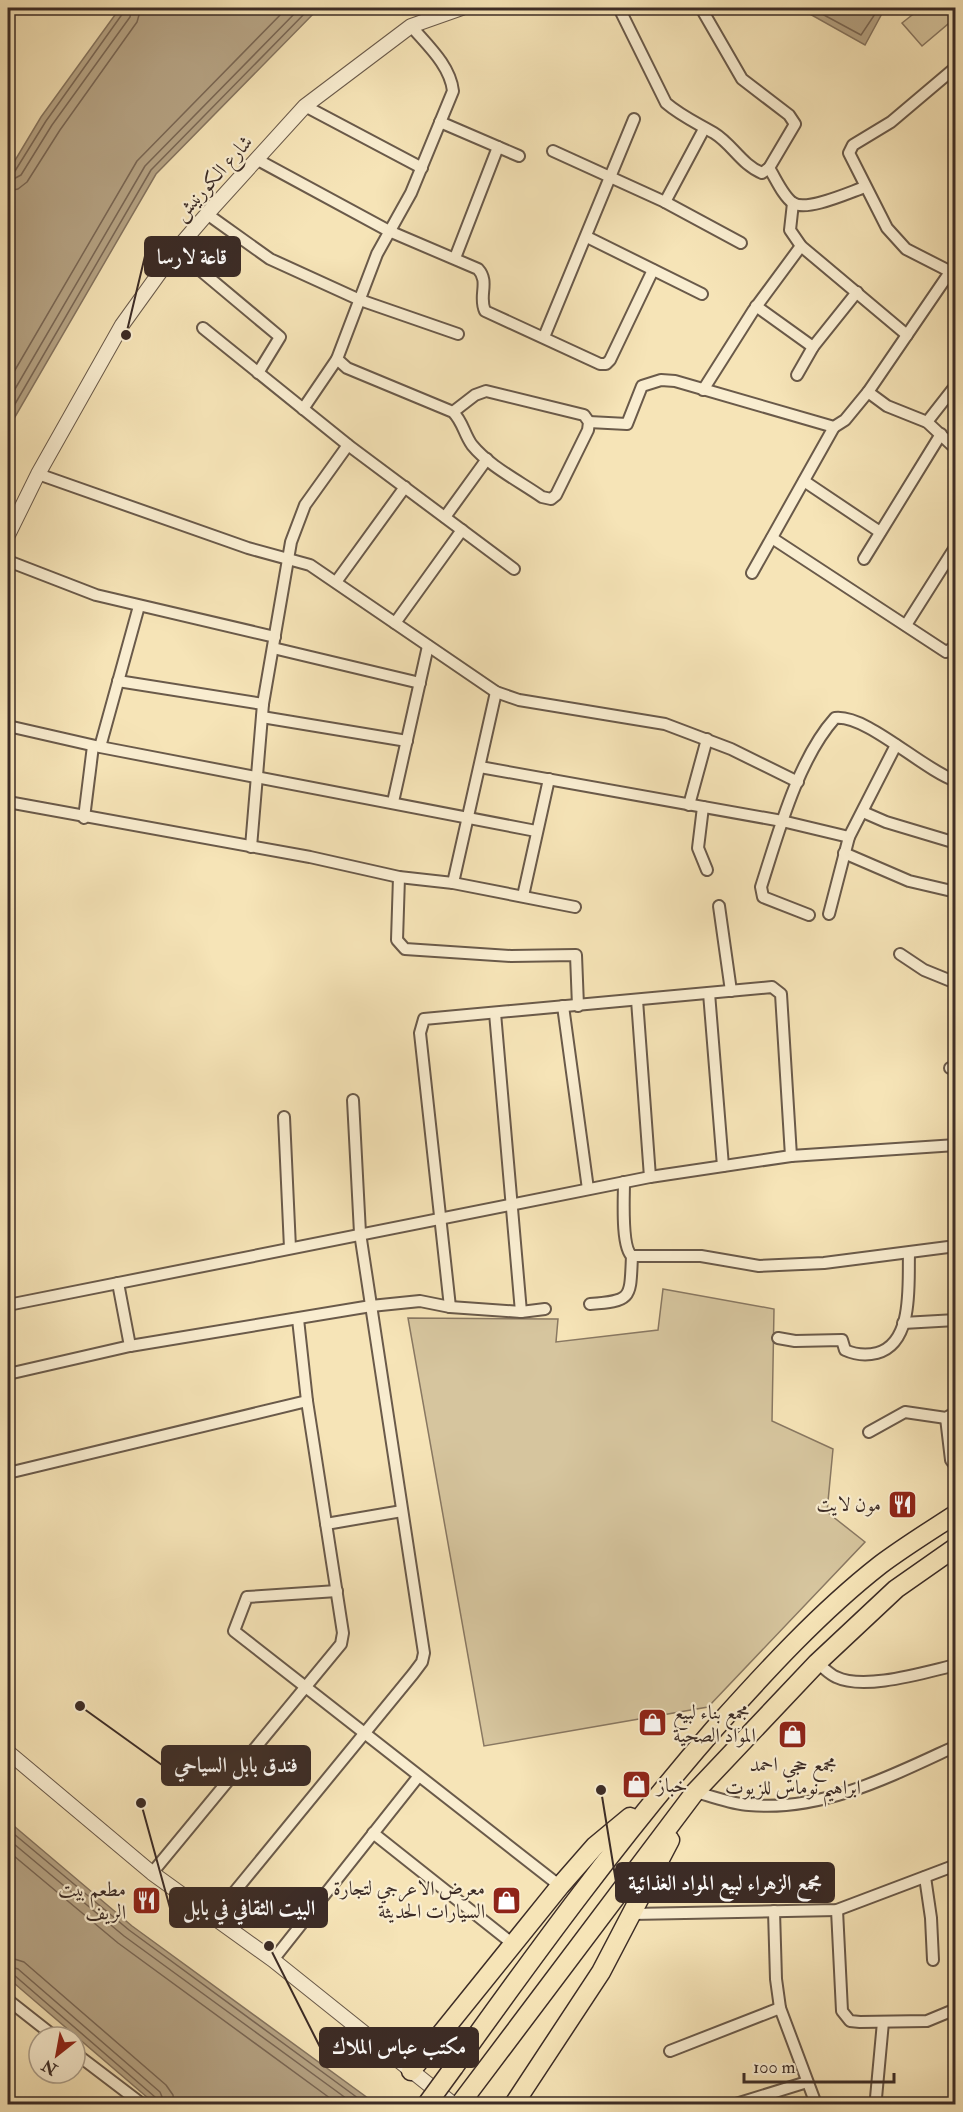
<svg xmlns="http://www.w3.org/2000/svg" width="963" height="2112" viewBox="0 0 963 2112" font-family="'IM FELL Double Pica',Amiri,serif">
  <rect width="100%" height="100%" fill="#f6e4b7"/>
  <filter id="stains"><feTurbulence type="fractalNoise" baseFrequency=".00333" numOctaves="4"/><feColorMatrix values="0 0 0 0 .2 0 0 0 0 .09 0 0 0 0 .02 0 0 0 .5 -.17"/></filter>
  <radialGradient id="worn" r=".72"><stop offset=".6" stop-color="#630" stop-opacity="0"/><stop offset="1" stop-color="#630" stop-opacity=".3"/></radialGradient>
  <!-- green -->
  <g fill="#d6c59e" stroke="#897862" stroke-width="1.5">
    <polygon points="921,8 956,8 955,18 922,46 902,23"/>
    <polygon points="663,1289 774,1309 772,1421 833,1449 827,1512 865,1542 708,1707 484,1746 408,1318 558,1319 556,1342 658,1330"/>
  </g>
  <!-- water -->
  <g fill="#b7a586" stroke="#867560" stroke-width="1.5">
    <polygon points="120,8 319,8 156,174 8,429 8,172 41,117"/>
    <polygon points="799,8 885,8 865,45"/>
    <polygon points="8,1821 132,1926 376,2104 155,2104 8,1978"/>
  </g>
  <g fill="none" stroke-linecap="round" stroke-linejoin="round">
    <!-- shore -->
    <g stroke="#7a6856" stroke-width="1.5">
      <polyline points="811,8 861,35 879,8"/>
      <polyline points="8,174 15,171 46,121 123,13 125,8"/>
      <polyline points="8,182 21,175 52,125 130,17 132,8"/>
      <polyline points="8,191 18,189 27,182 60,130 137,22 141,8"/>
      <polyline points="8,382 137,161 287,8"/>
      <polyline points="8,401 145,166 300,8"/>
      <polyline points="8,416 151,170 310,8"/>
      <polyline points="8,1829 129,1930 366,2104"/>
      <polyline points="8,1839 124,1936 354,2104"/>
      <polyline points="8,1851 118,1943 338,2104"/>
      <polyline points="8,1957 24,1962 166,2085 173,2095 174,2104"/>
      <polyline points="8,1966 18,1969 160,2092 165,2104"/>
      <polyline points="8,1974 14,1975 155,2097 158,2104"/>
    </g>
    <defs>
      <g id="minor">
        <path d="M619,8L666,103C681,116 697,123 714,133C732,144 742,165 762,173L769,168L795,124L789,115L742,79L701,8"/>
        <path d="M411,26C427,45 450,65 453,91L411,193L377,254L337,359L347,368L453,412C463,422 464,434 472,445C489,466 519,481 542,497L551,499L556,495L588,430L589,422L584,415L486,391L475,395L453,412"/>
        <polyline points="305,106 422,168"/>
        <polyline points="440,122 519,156"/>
        <polyline points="553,151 665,202 741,243"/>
        <path d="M256,159L389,231L478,269C490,282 478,296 485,311L600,364H606L610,360L653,270"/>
        <path d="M769,168C776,179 783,196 793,203C807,212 850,192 865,187"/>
        <polyline points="665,202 704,129"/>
        <polyline points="793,203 790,230 801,246 907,335"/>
        <polyline points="207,214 270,259 360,300 458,334"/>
        <polyline points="587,237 702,294"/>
        <polyline points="176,250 280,337 258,373"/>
        <polyline points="455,258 498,147"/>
        <polyline points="955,274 906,249 887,228 849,153 853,145 891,122 956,67"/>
        <polyline points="756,306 813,347"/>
        <polyline points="203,328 348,445 514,569"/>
        <polyline points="544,337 634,119"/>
        <polyline points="797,375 813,347 857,292"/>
        <polyline points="703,390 753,311 801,246"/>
        <polyline points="868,392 887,406 927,422 956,449"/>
        <polyline points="303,409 337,359"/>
        <polyline points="589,422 627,424 642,386 661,380 675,381 834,427 845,420 868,392 950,272"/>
        <polyline points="927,422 956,385"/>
        <polyline points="38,474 248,548 310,565 496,692 519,700 665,724 731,749 798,782"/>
        <polyline points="804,481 880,532"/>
        <polyline points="445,517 487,459"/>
        <polyline points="772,538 946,652 956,646"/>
        <polyline points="864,559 941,434"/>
        <polyline points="8,561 96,595 275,637"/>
        <polyline points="752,573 834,427"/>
        <polyline points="336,582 405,487"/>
        <polyline points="395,623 462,530"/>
        <polyline points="906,625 956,546"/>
        <polyline points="273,648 420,683"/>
        <polyline points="118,681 263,704"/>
        <polyline points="262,717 407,741"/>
        <polyline points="8,726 100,747 536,831"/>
        <polyline points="100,747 139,606"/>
        <polyline points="480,767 782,821 849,837"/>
        <polyline points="8,802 310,857 399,877 453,883 575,907"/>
        <polyline points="393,802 428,646"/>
        <polyline points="689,805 707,739"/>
        <polyline points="703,807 698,848 707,870"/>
        <polyline points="863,812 886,822 956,843"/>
        <polyline points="84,818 93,746"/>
        <polyline points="251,847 263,704 291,542 305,505 348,445"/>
        <polyline points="844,853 909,881 956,892"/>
        <polyline points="399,877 397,940 405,949 511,956 576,955 578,1006"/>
        <polyline points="453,883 496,692"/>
        <polyline points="523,896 549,779"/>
        <polyline points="719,906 731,991"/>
        <polyline points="829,914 849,837 896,745"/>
        <path d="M809,915L763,897L761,887C778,834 798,759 835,718C866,714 922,769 956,781"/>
        <polyline points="900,954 924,970 956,983"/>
        <polyline points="709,993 723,1166"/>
        <polyline points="637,1000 650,1177"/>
        <polyline points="563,1006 588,1189"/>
        <polyline points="495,1013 521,1312"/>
        <polyline points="950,1068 956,1068"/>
        <polyline points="284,1117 290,1248"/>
        <path d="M624,1182C624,1198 621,1247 632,1256H701L759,1266L824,1263L956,1246"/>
        <polyline points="118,1283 130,1346"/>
        <path d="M590,1304C633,1301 630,1298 632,1256"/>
        <polyline points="8,1305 650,1177 791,1156 956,1145"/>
        <polyline points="450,1307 420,1033 424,1019 772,987 781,994 791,1156"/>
        <polyline points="903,1323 956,1320"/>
        <path d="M778,1338L795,1341L842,1340L845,1350C856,1355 865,1356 877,1353C914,1343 908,1284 909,1254"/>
        <polyline points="8,1374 130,1346 371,1306 420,1301 450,1307 521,1312 545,1309"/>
        <polyline points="946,1418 951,1460 956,1467"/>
        <polyline points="869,1432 905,1412 946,1418 956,1412"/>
        <polyline points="8,1473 307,1401"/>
        <polyline points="326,1524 402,1511"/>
        <polyline points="337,1591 247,1597 234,1631 560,1886"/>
        <path d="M817,1663C823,1667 829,1674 836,1677C865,1691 925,1672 956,1665"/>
        <path d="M695,1792C712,1796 731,1804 749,1805C822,1812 891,1776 956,1746"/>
        <polyline points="373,1833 513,1944"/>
        <polyline points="152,1873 341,1644 343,1633 307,1401 298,1319"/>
        <polyline points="925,1877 931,1918 933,1960"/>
        <polyline points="837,1910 842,2011 850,2021 860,2022 927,2021 956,2009"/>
        <polyline points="774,1911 776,1979 780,2008 816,2104"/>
        <polyline points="632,1914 837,1910 956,1865"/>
        <polyline points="214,1917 413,1674 422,1662 424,1653 360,1233 353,1100"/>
        <polyline points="273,1960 418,1777"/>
        <polyline points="8,2000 55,2037"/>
        <polyline points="670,2051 780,2008"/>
        <polyline points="75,2053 142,2104"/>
        <polyline points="876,2098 883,2022"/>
        <polyline points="736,2104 807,2082"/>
      </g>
      <g id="tertiary">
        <polyline points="8,535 38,474 122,325 176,250 207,214 305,106 411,26 462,8"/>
        <polyline points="8,1752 152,1873 273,1960 453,2104"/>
      </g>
      <g id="trunk">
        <path d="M454,2067C537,1951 621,1836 715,1728C766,1671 820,1612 880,1565C904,1547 930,1531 956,1514"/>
        <polyline points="411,2071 560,1886 595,1846 630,1817"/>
        <polyline points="460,2104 695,1792 817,1663 896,1589 956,1547"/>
        <polyline points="514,2104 601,1972 670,1840"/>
      </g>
    </defs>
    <!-- minor casing -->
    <use href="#minor" stroke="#6a5a4a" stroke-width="14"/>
    <!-- tertiary casing -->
    <use href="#tertiary" stroke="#6a5a4a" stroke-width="16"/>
    <!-- trunk casing -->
    <use href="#trunk" stroke="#3c2c26" stroke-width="21"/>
    <!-- minor -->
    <use href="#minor" stroke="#f9edd0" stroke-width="10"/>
    <!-- tertiary -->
    <use href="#tertiary" stroke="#f9edd0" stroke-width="14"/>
    <!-- trunk -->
    <use href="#trunk" stroke="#f6e4b7" stroke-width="18"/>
    <defs>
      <polyline id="trunk-bridge" points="427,2104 454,2067"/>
    </defs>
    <!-- trunk-bridge casing -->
    <use href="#trunk-bridge" stroke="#3c2c26" stroke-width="21" stroke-linecap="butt"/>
    <!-- trunk-bridge -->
    <use href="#trunk-bridge" stroke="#f6e4b7" stroke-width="18"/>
  </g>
  <!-- icons -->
  <defs>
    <symbol id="restaurant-square" viewBox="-11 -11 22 22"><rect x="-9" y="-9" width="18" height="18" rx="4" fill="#8f2418" stroke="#f9edd0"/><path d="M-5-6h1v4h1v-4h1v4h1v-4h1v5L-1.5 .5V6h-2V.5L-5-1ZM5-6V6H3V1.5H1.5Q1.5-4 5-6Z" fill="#fff"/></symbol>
    <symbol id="shop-square" viewBox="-11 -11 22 22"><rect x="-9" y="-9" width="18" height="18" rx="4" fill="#8f2418" stroke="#f9edd0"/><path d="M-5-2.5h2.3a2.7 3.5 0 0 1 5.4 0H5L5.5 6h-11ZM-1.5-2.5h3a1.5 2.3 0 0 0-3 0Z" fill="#fff"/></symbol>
  </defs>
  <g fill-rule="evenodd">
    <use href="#restaurant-square" x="886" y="1488" width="33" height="33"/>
    <use href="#shop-square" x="636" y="1706" width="33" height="33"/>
    <use href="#shop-square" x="776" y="1718" width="33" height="33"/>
    <use href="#shop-square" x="620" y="1768" width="33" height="33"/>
    <use href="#shop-square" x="490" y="1884" width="33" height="33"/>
    <use href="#restaurant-square" x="130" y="1884" width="33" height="33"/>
  </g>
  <g text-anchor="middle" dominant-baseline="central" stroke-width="4.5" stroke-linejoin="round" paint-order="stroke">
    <!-- street labels -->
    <g font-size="20" fill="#3c2c26" stroke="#f9edd0">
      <text transform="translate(213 178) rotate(-48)">شارع الكورنيش</text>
    </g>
    <!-- poi labels -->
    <g font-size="20" fill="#3c2c26" stroke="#f9edd0" text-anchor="end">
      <text x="881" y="1504">مون لايت</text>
      <text x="673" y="1712" text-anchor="start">مجمع بناء لبيع<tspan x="673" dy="23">المواد الصحية</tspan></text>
      <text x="793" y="1764" text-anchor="middle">مجمع حجي احمد<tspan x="793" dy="23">ابراهيم نوماس للزيوت</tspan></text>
      <text x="657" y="1785" text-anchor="start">خباز</text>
      <text x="485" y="1888">معرض الاعرجي لتجارة<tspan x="485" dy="23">السيارات الحديثة</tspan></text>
      <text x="126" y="1889">مطعم بيت<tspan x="126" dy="23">الريف</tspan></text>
    </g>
  </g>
  <!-- callouts -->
  <path fill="none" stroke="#3c2c26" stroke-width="2" d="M126 335L145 256M80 1706L162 1765M601 1790L616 1882M141 1803L170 1908M269 1946L320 2047"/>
  <g fill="#3c2c26" stroke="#f9edd0" stroke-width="2">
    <circle cx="126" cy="335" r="6"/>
    <circle cx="80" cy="1706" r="6"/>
    <circle cx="601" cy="1790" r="6"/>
    <circle cx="141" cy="1803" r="6"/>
    <circle cx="269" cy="1946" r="6"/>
  </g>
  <g fill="#3c2c26" stroke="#3c2c26" stroke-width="2">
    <rect x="145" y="237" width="95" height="39" rx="6"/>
    <rect x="162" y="1746" width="148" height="39" rx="6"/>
    <rect x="616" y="1863" width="218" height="39" rx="6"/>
    <rect x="170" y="1888" width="157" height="39" rx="6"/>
    <rect x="320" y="2028" width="158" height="39" rx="6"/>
  </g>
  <g font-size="21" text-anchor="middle" font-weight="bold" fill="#fff">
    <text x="192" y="264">قاعة لارسا</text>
    <text x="236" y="1772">فندق بابل السياحي</text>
    <text x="725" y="1890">مجمع الزهراء لبيع المواد الغذائية</text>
    <text x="249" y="1915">البيت الثقافي في بابل</text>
    <text x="399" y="2054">مكتب عباس الملاك</text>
  </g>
  <!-- margin -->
  <rect width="963" height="2112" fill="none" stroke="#f6e4b7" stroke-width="30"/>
  <rect x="9" y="9" width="945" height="2094" fill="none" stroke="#3c2c26" stroke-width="3"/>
  <rect x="15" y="15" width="933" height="2082" fill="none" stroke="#3c2c26" stroke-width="1.5"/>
  <!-- north arrow -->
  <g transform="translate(57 2055) rotate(211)"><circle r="28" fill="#f9edd0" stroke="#ada08c" stroke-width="1.5"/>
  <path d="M0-4.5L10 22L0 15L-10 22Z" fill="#8f2418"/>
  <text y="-9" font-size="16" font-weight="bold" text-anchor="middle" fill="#3c2c26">N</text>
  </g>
  <!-- scale -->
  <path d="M744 2073v9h150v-9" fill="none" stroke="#3c2c26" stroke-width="3"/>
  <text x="753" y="2073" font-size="18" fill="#3c2c26" stroke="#f9edd0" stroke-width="4.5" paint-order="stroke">100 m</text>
  <rect width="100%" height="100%" filter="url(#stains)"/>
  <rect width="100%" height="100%" fill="url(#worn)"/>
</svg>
